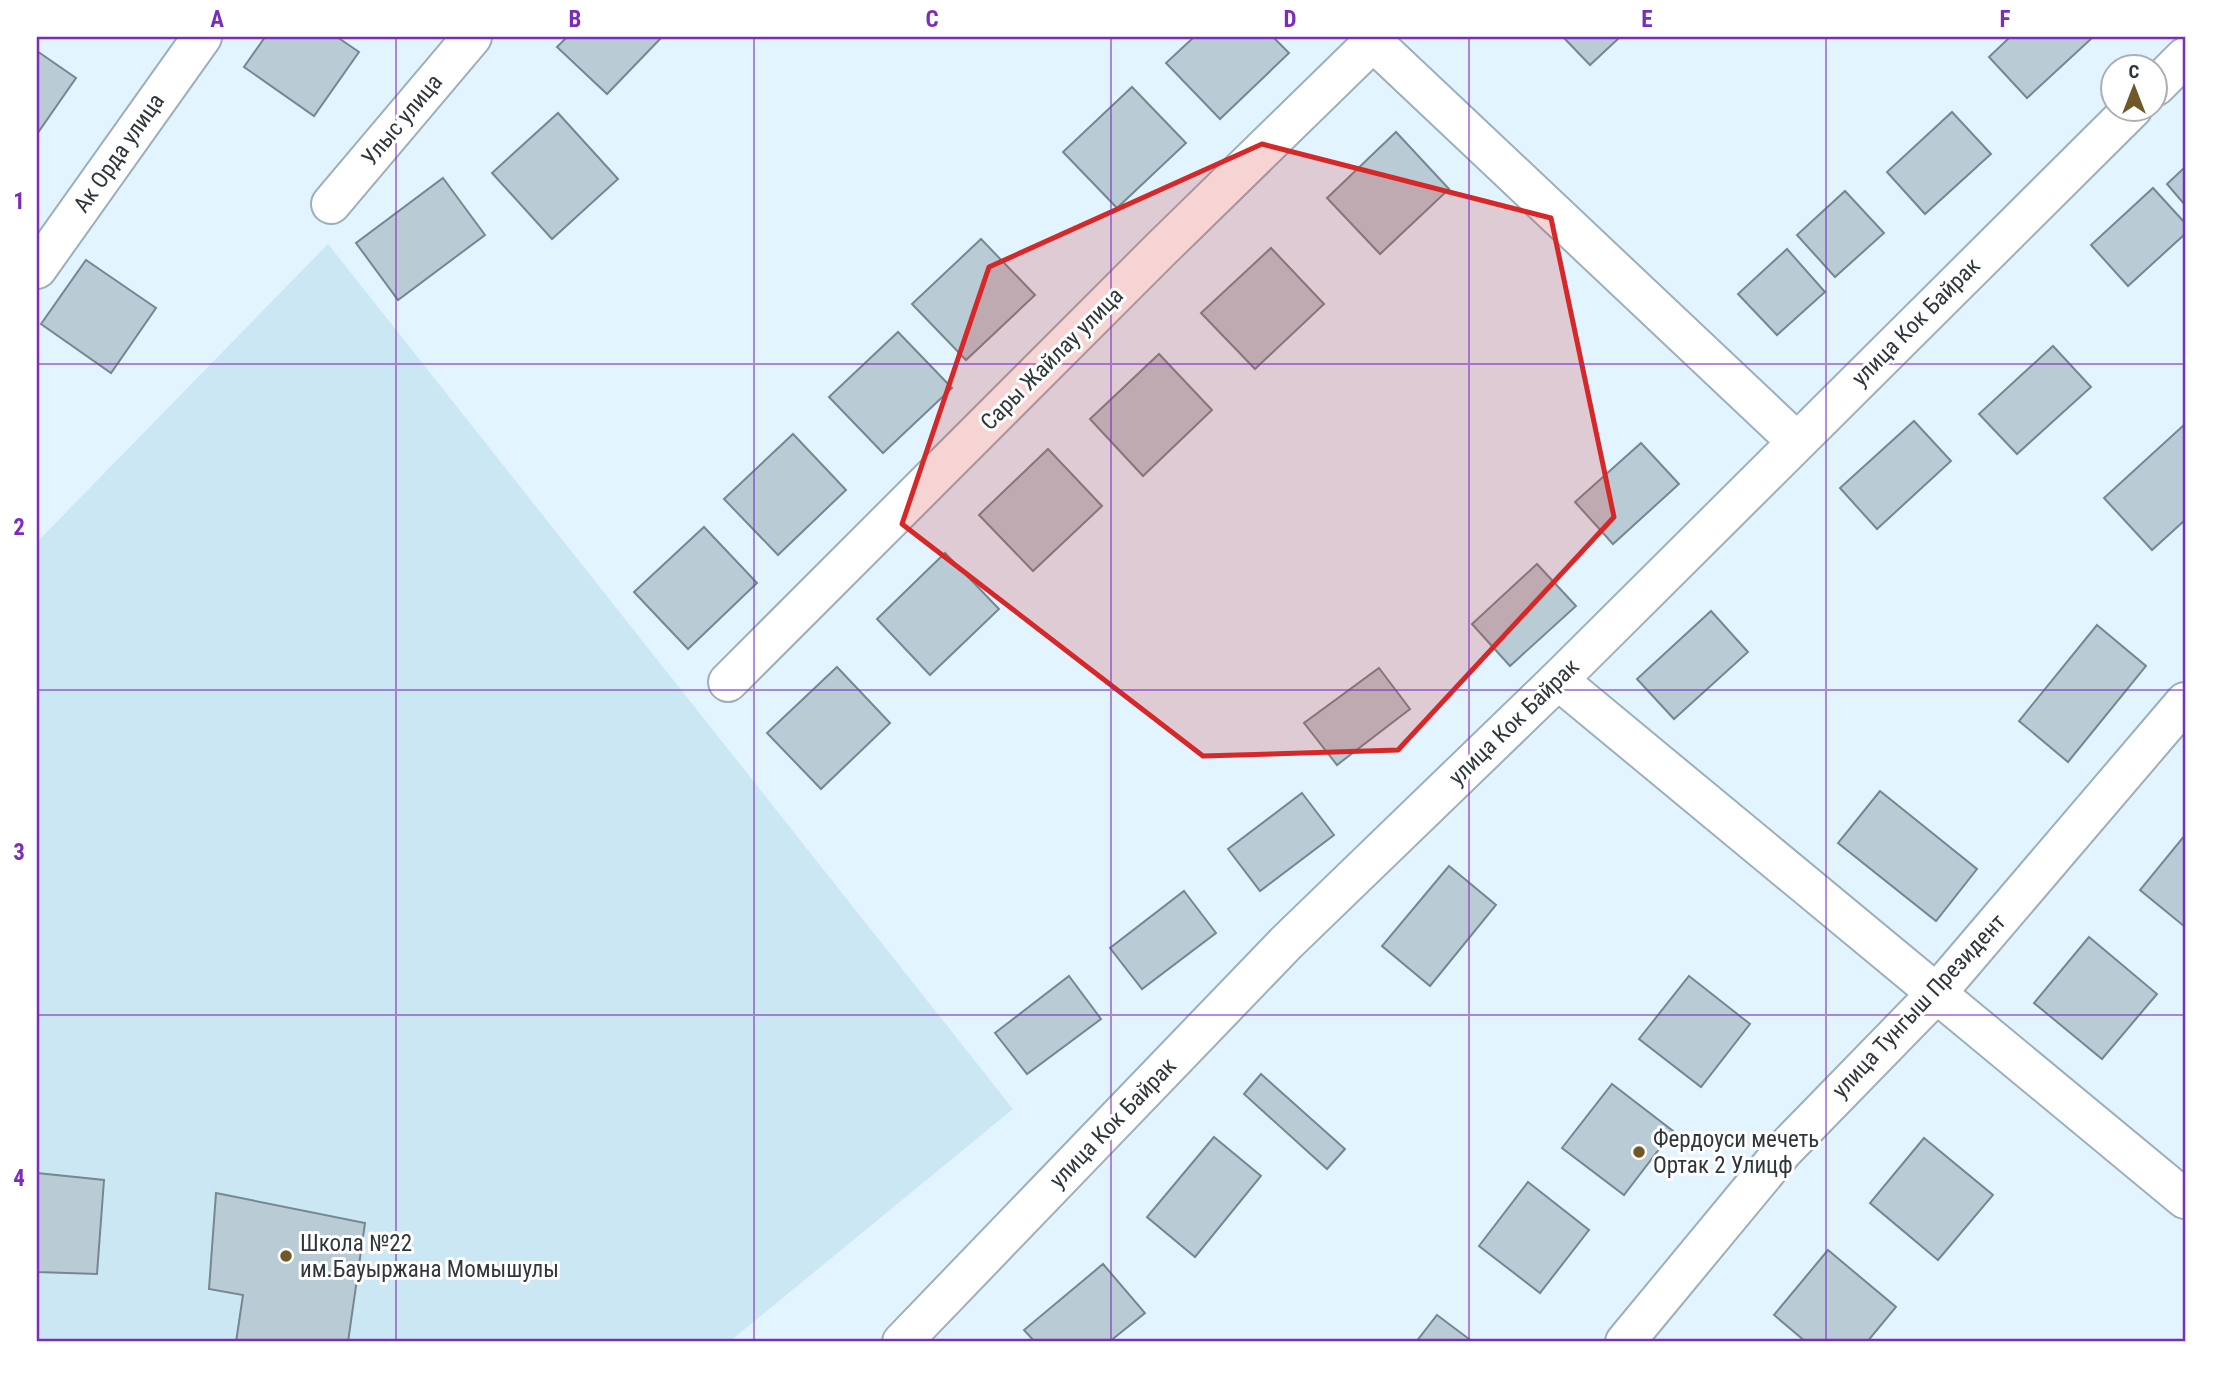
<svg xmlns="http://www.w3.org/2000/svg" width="2222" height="1379" viewBox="0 0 2222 1379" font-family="'Roboto Condensed',sans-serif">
  <rect width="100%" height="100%" fill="#e1f4ff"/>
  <!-- built -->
  <polygon fill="#cce7f4" points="328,244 1013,1109 729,1342 37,1342 37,542"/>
  <!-- building -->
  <g fill="#b9cbd5" stroke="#768790" stroke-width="2">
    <polygon points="265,37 337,37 359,52 314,116 244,67"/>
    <polygon points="567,37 662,37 607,94 557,47"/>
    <polygon points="1194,37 1273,37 1289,53 1220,119 1166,63"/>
    <polygon points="1563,37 1620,37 1590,65"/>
    <polygon points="2010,37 2091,37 2092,38 2027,98 1989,57"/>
    <polygon points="37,51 76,78 37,134"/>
    <polygon points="1132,87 1186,143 1117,208 1063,152"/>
    <polygon points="1952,112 1991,154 1925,214 1887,172"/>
    <polygon points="558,113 618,179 552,239 492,173"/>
    <polygon points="1396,132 1449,189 1380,254 1327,198"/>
    <polygon points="2185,167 2185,205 2167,184"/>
    <polygon points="443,178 485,235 398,300 356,243"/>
    <polygon points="2153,188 2185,223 2185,234 2128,286 2091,245"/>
    <polygon points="1845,191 1884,233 1835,277 1797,235"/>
    <polygon points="981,239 1035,295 966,360 912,304"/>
    <polygon points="1271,248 1324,304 1255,369 1201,313"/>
    <polygon points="1787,249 1825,292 1777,335 1738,294"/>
    <polygon points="86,260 156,308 111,373 41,324"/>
    <polygon points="898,332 952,388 883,453 829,397"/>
    <polygon points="2053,346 2091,387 2017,454 1979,414"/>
    <polygon points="1159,354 1212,410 1143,476 1090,419"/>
    <polygon points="1914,421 1951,461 1877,529 1840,488"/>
    <polygon points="2185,424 2185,520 2152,550 2104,498"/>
    <polygon points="793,434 846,490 778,555 724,499"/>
    <polygon points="1641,443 1679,484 1613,544 1575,502"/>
    <polygon points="1048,449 1102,506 1033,571 979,515"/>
    <polygon points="704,527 757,583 688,649 634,592"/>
    <polygon points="945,553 999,609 930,675 877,619"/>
    <polygon points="1537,564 1576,606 1510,666 1472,624"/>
    <polygon points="1711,611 1748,652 1674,719 1637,679"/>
    <polygon points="2097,625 2146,666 2068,762 2019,721"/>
    <polygon points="837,667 890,723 821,789 767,733"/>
    <polygon points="1379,668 1410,709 1337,765 1304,723"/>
    <polygon points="1880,791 1977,869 1936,921 1838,843"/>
    <polygon points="1302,793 1334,835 1260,891 1228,849"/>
    <polygon points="2185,835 2185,927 2140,890"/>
    <polygon points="1449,866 1496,905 1430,986 1382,946"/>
    <polygon points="1184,891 1216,933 1142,989 1110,948"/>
    <polygon points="2089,937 2157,994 2102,1059 2034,1003"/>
    <polygon points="1069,976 1101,1019 1027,1074 995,1033"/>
    <polygon points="1689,976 1750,1024 1701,1087 1639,1039"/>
    <polygon points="1261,1074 1345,1149 1327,1169 1244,1094"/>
    <polygon points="1612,1084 1673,1131 1624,1195 1562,1148"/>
    <polygon points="1214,1137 1261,1176 1195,1257 1147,1217"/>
    <polygon points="1924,1138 1993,1195 1938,1260 1870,1203"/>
    <polygon points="37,1173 104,1180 97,1274 37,1272"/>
    <polygon points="1528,1182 1589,1230 1540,1293 1479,1246"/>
    <polygon points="216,1193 365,1223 348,1342 236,1342 243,1295 209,1289"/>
    <polygon points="1828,1250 1896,1307 1867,1342 1806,1342 1774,1315"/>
    <polygon points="1103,1264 1145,1313 1109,1342 1035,1342 1024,1330"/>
    <polygon points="1437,1315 1473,1342 1416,1342"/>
  </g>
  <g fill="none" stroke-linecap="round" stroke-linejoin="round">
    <defs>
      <g id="street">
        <polyline points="1368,37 1796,441"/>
        <polyline points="2156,86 2185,57"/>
        <polyline points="331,204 472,37"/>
        <polyline points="37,269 202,37"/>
        <polyline points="1558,680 2185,1199"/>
        <polyline points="728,682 1161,249 1378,37"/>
        <polyline points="902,1342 1286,943 1558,680 2133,108"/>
        <polyline points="1625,1342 1783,1151 1935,995 2185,702"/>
      </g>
    </defs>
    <!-- street casing -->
    <use href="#street" stroke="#9dafb9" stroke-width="42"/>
    <!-- street -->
    <use href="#street" stroke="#fff" stroke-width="38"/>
  </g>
  <!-- marked area -->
  <path fill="#d62828" fill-opacity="0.2" stroke="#d62828" stroke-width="5" stroke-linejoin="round" d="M1262,144L1551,218L1614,517L1398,750L1203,756L902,524L989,267Z"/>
  <!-- grid -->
  <path fill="none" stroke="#7b2cbf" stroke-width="2" stroke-opacity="0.55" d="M396,37V1342M754,37V1342M1111,37V1342M1469,37V1342M1826,37V1342M37,364H2185M37,690H2185M37,1015H2185"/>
  <!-- markers -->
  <g fill="#705829" stroke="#fff" stroke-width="2.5">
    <circle cx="1639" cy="1152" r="7"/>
    <circle cx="286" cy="1256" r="7"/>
  </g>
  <g text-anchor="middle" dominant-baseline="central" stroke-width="6" stroke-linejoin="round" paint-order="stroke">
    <!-- street labels -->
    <g font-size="23" fill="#2f373b" stroke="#fff">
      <text transform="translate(402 120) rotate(-50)">Улыс улица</text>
      <text transform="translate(119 153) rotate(-55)">Ак Орда улица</text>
      <text transform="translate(1916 322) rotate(-45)">улица Кок Байрак</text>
      <text transform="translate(1052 359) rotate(-45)">Сары Жайлау улица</text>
      <text transform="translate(1514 722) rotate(-44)">улица Кок Байрак</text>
      <text transform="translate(1919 1006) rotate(-47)">улица Тунгыш Президент</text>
      <text transform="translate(1113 1123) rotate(-46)">улица Кок Байрак</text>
    </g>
    <!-- poi labels -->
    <g font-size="23" fill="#2f373b" stroke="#fff" text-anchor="start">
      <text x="1653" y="1139">Фердоуси мечеть<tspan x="1653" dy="26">Ортак 2 Улицф</tspan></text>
      <text x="300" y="1243">Школа №22<tspan x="300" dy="26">им.Бауыржана Момышулы</tspan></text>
    </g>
  </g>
  <!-- border -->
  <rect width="2222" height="1379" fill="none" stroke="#ffffff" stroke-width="77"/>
  <!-- north arrow -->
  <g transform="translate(2134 88)"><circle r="33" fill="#ffffff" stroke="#acafb1" stroke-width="2"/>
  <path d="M0-5L12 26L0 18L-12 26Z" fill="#705829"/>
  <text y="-10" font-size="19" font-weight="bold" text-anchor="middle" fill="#2f373b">С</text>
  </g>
  <rect x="38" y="38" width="2146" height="1302" fill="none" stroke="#7b2cbf" stroke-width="2.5"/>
  <g font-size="23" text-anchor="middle" font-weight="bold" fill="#7b2cbf">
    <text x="217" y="27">A</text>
    <text x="575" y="27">B</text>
    <text x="932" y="27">C</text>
    <text x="1290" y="27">D</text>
    <text x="1647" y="27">E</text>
    <text x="2005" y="27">F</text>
    <text x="19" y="209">1</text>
    <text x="19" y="535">2</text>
    <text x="19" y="860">3</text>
    <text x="19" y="1186">4</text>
  </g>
</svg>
